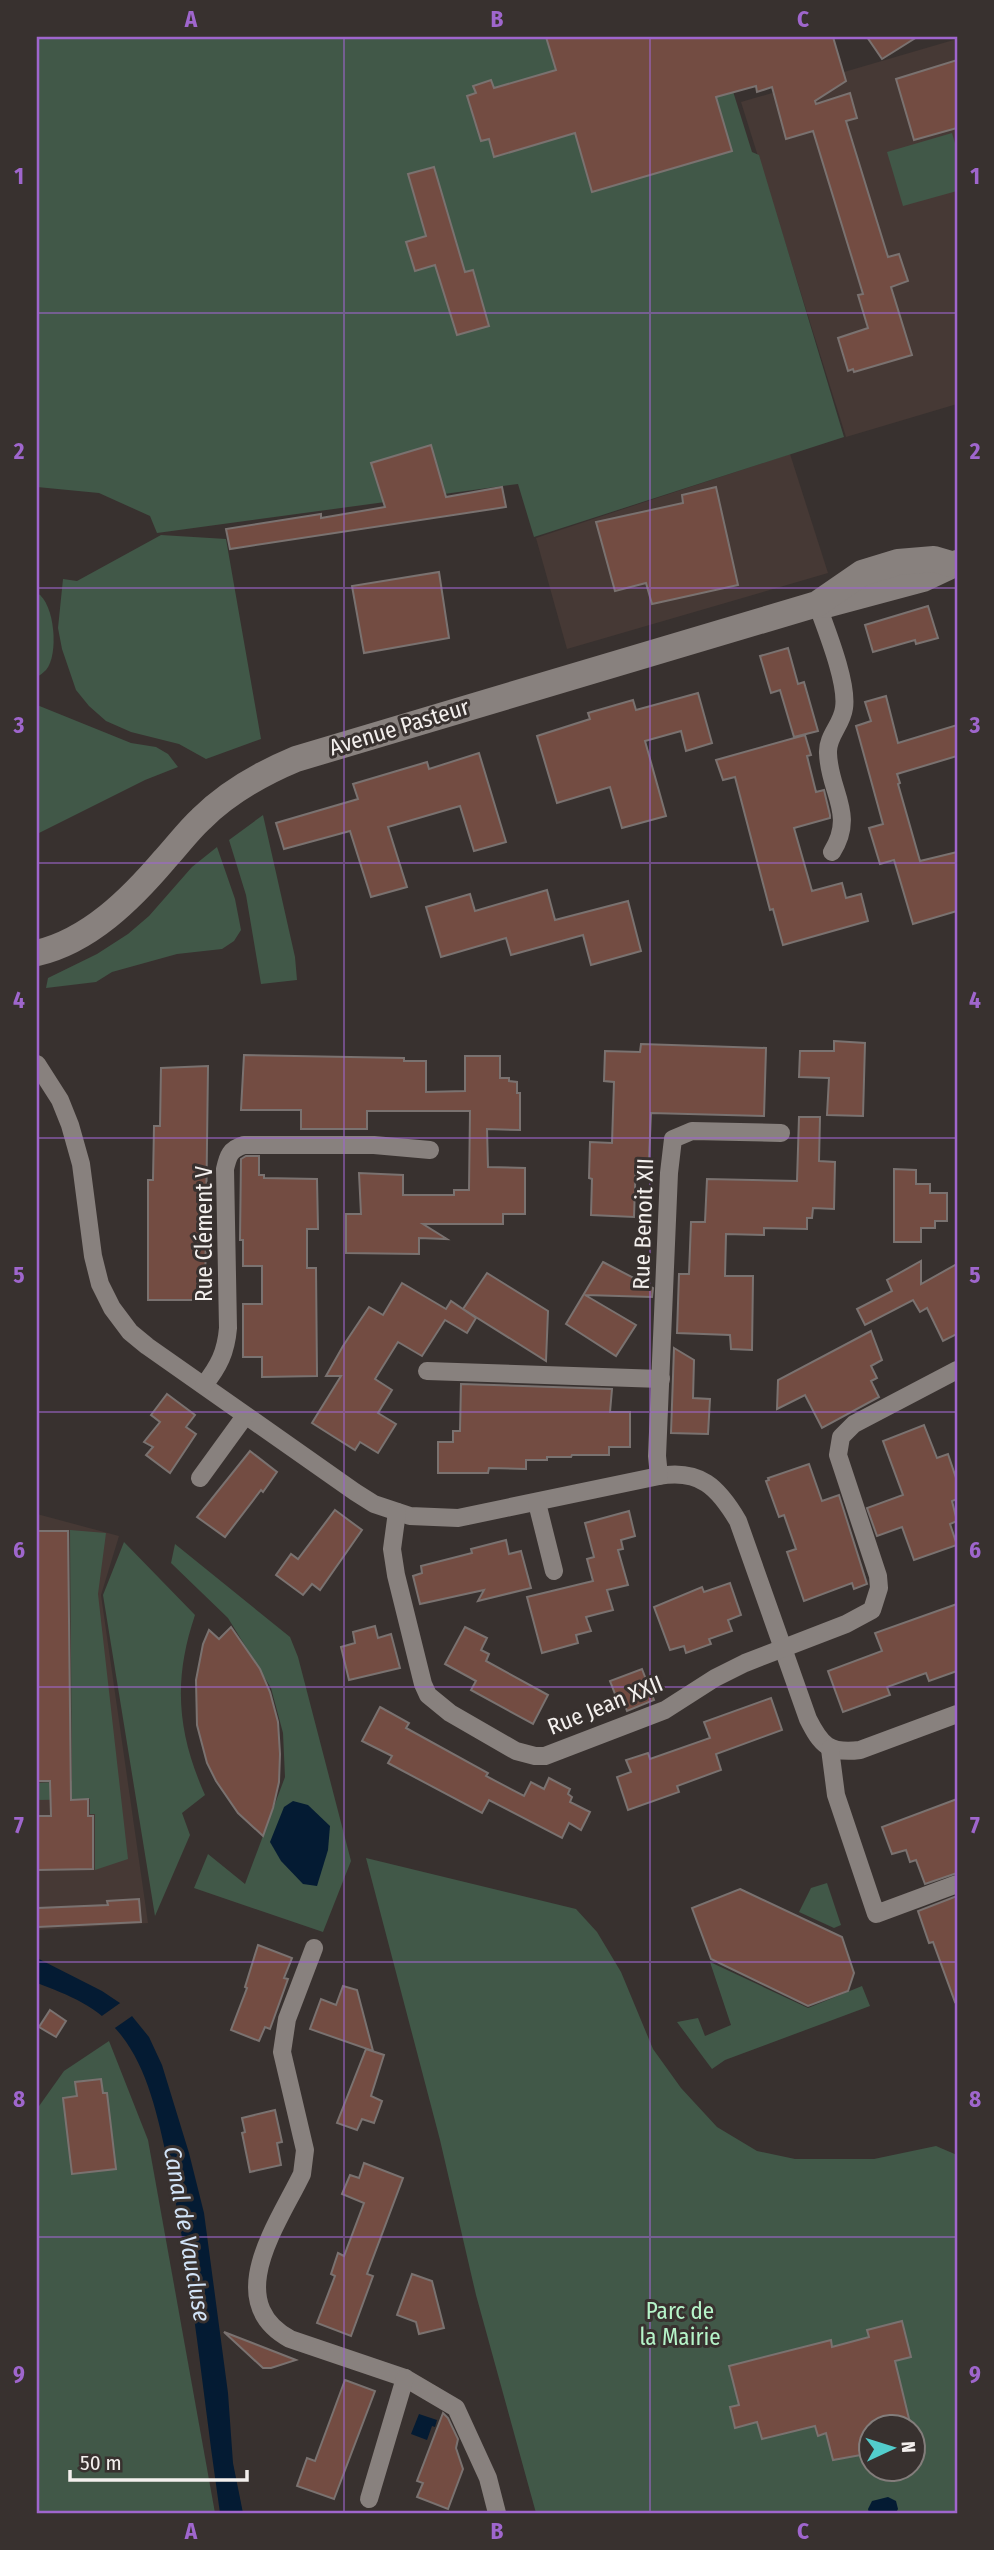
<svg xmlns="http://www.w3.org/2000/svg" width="994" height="2550" viewBox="0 0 994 2550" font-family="'Fira Sans Condensed',sans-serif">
  <rect width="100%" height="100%" fill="#38312f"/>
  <!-- built -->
  <g fill="#463935">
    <polygon points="957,39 957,404 846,437 741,102"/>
    <polygon points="790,454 828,573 567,649 536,538"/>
    <polygon points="37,1514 119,1536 101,1595 148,1923 37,1930"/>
  </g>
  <!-- green -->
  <g fill="#415848" fill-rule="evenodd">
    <polygon points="37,37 716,37 752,152 759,155 844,437 534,537 518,484 157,533 150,516 99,493 37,487"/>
    <polygon points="952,133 957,150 957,191 903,206 887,152"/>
    <polygon points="161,535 226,539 261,739 206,759 179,744 131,732 106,721 89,706 76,690 62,649 58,628 63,579 77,581"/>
    <path d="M37,593C55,603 59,655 46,670C43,673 40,675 37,677Z"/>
    <polygon points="37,705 131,743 156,747 168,754 178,767 145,780 37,834"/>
    <polygon points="263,815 295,957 297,980 261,984 246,895 229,840"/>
    <polygon points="217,847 235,899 241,930 234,941 222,949 177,954 112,972 96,982 46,988 48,978 97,954 128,934 149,916 192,867"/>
    <polygon points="70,1530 106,1533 98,1594 128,1859 95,1870 95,1814 90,1814 90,1799 37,1800 37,1783 72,1781"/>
    <path d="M124,1542L195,1615C173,1680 177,1732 205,1795L182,1813L190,1835L155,1916L103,1595Z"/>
    <polygon points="175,1544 290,1637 298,1657 351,1861 323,1932 194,1888 208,1854 245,1884 285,1777 283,1733 271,1688 228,1618 171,1563"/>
    <path d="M366,1858L576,1909L597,1932L621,1972L653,2049L681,2088L717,2127L757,2151L795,2159H874L936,2146L957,2155V2513H536L476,2295L440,2140ZM872,2428H914V2470H872Z"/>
    <polygon points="827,1883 841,1925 834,1928 799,1912 811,1888"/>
    <polygon points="710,1962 808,2008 862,1986 870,2006 725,2060 712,2069 677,2022 698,2018 705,2036 731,2025"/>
    <polygon points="109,2041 148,2140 215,2513 37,2513 37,2109 64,2071"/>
  </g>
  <!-- water -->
  <g fill="#041b33">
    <polygon points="293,1801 308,1805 330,1826 328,1850 317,1886 303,1884 281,1861 270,1842 284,1807"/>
    <path d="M37,1958L102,1991L123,2005L149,2037L162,2065L189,2153L204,2213L228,2393L233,2463L243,2513H220L219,2506C202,2390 192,2273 167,2159C158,2118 148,2069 121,2035C99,2007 69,1995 37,1983Z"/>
    <polygon points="419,2414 437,2420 435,2427 432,2426 427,2440 411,2434"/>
    <polygon points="888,2497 896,2501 898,2509 896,2513 869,2513 868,2509 872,2501"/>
  </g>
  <!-- pier -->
  <polygon fill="#38312f" points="123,2001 135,2014 112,2030 99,2018"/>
  <!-- building -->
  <g fill="#734c42" stroke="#7a7270" stroke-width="2">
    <polygon points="546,37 833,37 846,81 815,101 816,104 850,93 857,118 846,121 888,257 899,254 908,281 891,287 912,355 854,372 853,369 848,371 838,338 868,328 858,295 863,294 813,131 786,139 772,87 757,92 756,86 716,97 732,151 592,192 575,133 494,157 489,139 481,141 467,96 476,93 473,86 491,80 494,88 556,70"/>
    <polygon points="867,37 917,37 882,59"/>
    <polygon points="957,60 957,128 914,140 896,79"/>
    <polygon points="434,167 465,272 473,270 489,326 457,335 435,265 415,271 406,242 426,236 408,174"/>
    <polygon points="431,445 446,497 502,487 506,507 230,549 226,529 321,514 321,518 385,507 371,463"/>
    <polygon points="716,487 738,585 652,604 646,583 615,591 596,522 683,503 682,495"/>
    <polygon points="439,572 449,638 364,653 352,586"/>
    <polygon points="928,606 938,638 916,644 915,640 873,652 865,625"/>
    <polygon points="788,648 798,684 804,682 818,731 794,737 780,690 771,693 760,656"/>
    <polygon points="698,693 712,743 686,751 681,731 645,741 666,816 622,828 610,787 557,803 537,736 590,719 588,713 633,700 636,710"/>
    <polygon points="886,696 898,743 957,725 957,756 897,774 900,783 898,784 920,861 957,852 957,911 913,924 894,860 880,864 869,828 883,824 856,726 871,721 865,702"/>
    <polygon points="805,735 811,755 807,756 816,792 824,790 830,815 830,818 794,828 812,891 842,883 846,898 861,894 868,921 783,945 773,909 770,910 735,777 723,780 716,760"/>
    <polygon points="479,753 506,842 474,851 460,806 388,827 407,887 371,897 350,831 284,849 276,823 358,799 353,784 427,762 429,769"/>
    <polygon points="547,890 555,920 628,901 641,951 591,965 583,935 511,955 506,938 441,957 426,907 470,894 475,911"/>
    <polygon points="834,1041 865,1043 863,1116 827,1115 829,1078 799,1077 800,1051 834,1051"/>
    <polygon points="641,1044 766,1048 764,1116 651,1113 649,1159 636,1159 634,1217 591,1215 592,1179 589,1178 590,1142 612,1143 614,1082 604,1081 605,1051 640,1052"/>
    <polygon points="244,1055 404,1058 404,1061 426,1061 426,1092 465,1091 465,1056 500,1056 500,1078 509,1078 509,1081 517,1082 517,1093 520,1093 520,1130 487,1129 488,1167 525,1168 525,1214 503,1214 503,1224 423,1224 447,1239 419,1238 419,1254 346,1253 346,1214 361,1214 359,1173 403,1175 403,1195 454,1195 454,1190 469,1190 470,1111 367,1111 367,1129 301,1129 301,1110 241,1110"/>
    <polygon points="208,1066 205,1300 148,1300 148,1180 153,1180 154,1126 160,1126 161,1068"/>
    <polygon points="799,1117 820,1117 819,1161 835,1162 834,1209 813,1208 812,1218 807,1218 807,1229 764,1228 764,1235 726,1234 725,1276 753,1276 752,1350 731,1349 730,1335 677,1333 679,1274 689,1274 691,1222 705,1222 707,1179 797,1181"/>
    <polygon points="246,1156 259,1156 259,1175 264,1175 264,1178 317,1179 318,1229 307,1229 307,1268 316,1268 317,1376 262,1377 262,1357 243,1357 243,1304 262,1304 262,1266 243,1266 243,1240 240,1240 241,1159"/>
    <polygon points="894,1169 916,1170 916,1184 930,1184 930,1193 947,1193 947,1221 935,1221 935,1228 921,1228 921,1242 894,1242"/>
    <polygon points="921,1261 921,1284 957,1264 957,1334 943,1341 927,1308 920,1312 913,1300 865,1325 857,1309 892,1291 887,1280"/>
    <polygon points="603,1262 653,1288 652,1297 585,1295 636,1325 616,1356 566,1324"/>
    <polygon points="487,1273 548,1311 546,1361 463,1309"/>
    <polygon points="402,1283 446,1309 451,1301 476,1318 467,1333 445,1320 422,1356 398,1342 375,1379 392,1390 378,1413 396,1424 378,1453 360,1442 355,1450 312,1423 341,1376 326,1376 343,1346 369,1307 383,1315"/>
    <polygon points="871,1331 882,1360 871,1366 877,1378 871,1381 879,1397 822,1428 805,1395 777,1409 778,1380"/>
    <polygon points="674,1348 694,1360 693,1398 710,1399 708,1434 671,1433"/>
    <polygon points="461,1384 612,1389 610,1412 630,1412 630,1447 609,1447 609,1455 572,1455 571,1457 547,1457 547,1460 526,1460 526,1469 489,1468 488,1473 438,1473 438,1442 453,1442 453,1431 460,1431"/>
    <polygon points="167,1394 195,1415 186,1427 196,1434 170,1473 146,1455 153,1447 144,1442 160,1422 151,1415"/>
    <polygon points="924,1425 937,1458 948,1454 957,1481 957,1499 952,1501 957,1521 950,1524 957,1545 914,1560 902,1527 877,1536 867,1508 903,1495 883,1441"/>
    <polygon points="250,1451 277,1472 263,1492 261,1490 225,1537 197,1517"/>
    <polygon points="809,1464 822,1501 839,1495 867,1584 854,1589 852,1583 804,1601 787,1552 796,1549 784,1515 779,1517 766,1481 769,1480 768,1478"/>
    <polygon points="335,1510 362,1530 320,1590 312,1584 303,1595 276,1575 291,1554 298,1559"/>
    <polygon points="629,1511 635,1536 621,1540 623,1549 618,1550 628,1585 607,1590 613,1610 586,1617 591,1631 576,1635 578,1643 542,1653 527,1597 593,1581 587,1559 594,1557 585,1523"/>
    <polygon points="37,1531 68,1531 71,1800 88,1799 88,1816 93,1816 93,1869 37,1870 37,1816 51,1816 50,1781 37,1781"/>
    <polygon points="506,1540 509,1554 521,1551 531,1588 478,1601 484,1590 420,1604 413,1576 422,1573 421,1566 472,1553 471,1549"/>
    <polygon points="730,1583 741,1615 728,1620 732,1631 709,1639 711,1644 686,1653 684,1646 670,1650 654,1607 702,1587 704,1592"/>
    <polygon points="957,1604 957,1671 929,1681 926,1673 887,1687 890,1695 843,1712 828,1671 882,1651 875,1633"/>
    <polygon points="375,1626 378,1638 391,1634 400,1668 349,1680 341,1647 355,1643 353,1632"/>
    <polygon points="231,1627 260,1669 270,1692 278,1722 280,1754 279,1782 273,1808 263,1836 238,1813 216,1781 207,1763 197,1725 196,1680 203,1644 209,1630 219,1639"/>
    <polygon points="465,1627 487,1638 481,1650 489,1654 486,1661 548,1695 533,1724 471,1690 476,1681 445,1664"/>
    <polygon points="642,1669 654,1700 627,1711 624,1703 619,1704 610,1681"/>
    <polygon points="771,1698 782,1730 716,1754 721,1770 677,1786 679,1792 628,1810 617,1777 631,1772 626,1760 648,1753 650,1759 710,1738 704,1722"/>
    <polygon points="380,1707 409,1723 406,1728 488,1773 486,1776 524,1796 531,1782 544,1789 549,1778 570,1789 568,1794 572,1797 570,1802 590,1812 581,1830 569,1823 562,1838 489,1800 482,1813 388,1763 392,1756 362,1741"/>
    <polygon points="957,1799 957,1873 925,1884 916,1860 910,1862 906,1850 892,1854 882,1827"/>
    <polygon points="740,1889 842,1937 854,1973 848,1991 808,2006 711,1959 692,1908"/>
    <polygon points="957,1896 957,2001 955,2002 933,1942 929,1943 918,1911"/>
    <polygon points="139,1899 141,1922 38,1927 38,1908 108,1905 107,1901"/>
    <polygon points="258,1945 292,1958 284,1978 288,1979 270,2029 265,2027 259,2041 231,2030 247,1988 245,1987"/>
    <polygon points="343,1986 357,1990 373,2051 310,2029 321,1999 336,2005"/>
    <polygon points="50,2010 66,2021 56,2037 39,2027"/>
    <polygon points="366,2049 384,2055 371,2096 382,2101 374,2123 362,2119 357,2130 337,2123"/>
    <polygon points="101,2079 103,2093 107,2093 116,2169 72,2174 63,2098 77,2096 75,2082"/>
    <polygon points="275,2110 282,2142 277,2143 281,2165 250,2172 242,2133 245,2132 242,2118"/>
    <polygon points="364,2163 403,2178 367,2274 373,2276 351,2336 317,2323 335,2276 331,2274 338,2253 344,2256 364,2203 342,2194 350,2175 359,2178"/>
    <polygon points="412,2274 432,2281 444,2328 419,2334 416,2322 397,2315"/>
    <polygon points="902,2321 911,2357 895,2361 911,2427 872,2427 872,2453 833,2460 826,2433 818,2436 815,2426 762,2439 757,2422 735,2428 730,2407 739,2405 729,2366 831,2340 832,2347 869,2337 867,2330"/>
    <polygon points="224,2332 296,2360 271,2368 263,2368"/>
    <polygon points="345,2380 375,2391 334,2499 297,2486 307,2458 315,2461"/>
    <polygon points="443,2413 448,2418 458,2439 456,2448 463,2469 448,2509 417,2497 423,2483 417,2481"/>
  </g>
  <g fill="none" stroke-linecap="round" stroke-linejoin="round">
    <!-- minor -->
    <g stroke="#88817e" stroke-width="18">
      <path d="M817,604C826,629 848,683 844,708C842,725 827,736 828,753C829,792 856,814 832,852"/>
      <path d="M37,1064L60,1100L70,1125L81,1164L93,1256L100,1284L112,1308L130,1332L147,1346L355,1492L374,1504L410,1516L458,1518L659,1476C700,1469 718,1487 738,1521L808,1719C821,1745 829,1754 860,1750L957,1714"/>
      <polyline points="427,1371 661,1379"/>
      <path d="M204,1385C219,1366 226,1352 228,1328L225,1169C228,1156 230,1149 244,1145H374L430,1150"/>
      <polyline points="659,1476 657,1456 669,1173 673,1139 692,1131 781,1133"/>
      <polyline points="200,1478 245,1416"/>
      <polyline points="537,1503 554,1571"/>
      <polyline points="397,1512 392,1549 396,1575 423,1684 428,1695 450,1713 516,1751 535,1756 545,1756 665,1710 715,1678 745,1663 846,1624 872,1610 879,1588 878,1576 838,1455 841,1437 854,1424 957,1370"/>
      <polyline points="830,1749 836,1795 876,1914 957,1884"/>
      <path d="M314,1948L287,2019L282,2052L305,2150L302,2174C278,2224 221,2301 290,2339L405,2378L456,2408L488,2478L497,2513"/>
      <polyline points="369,2499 405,2378"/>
    </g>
    <!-- secondary -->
    <g stroke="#88817e" stroke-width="26">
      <polyline points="826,605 923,579 957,563"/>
      <path d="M37,953C89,941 131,899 165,859C177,846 188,831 201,819C228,792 260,774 296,759L817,604L862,573L898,562L934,559L951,564"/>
    </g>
  </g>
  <!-- grid -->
  <path fill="none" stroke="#9f66cd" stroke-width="2" stroke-opacity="0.55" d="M344,37V2513M650,37V2513M37,313H957M37,588H957M37,863H957M37,1138H957M37,1412H957M37,1687H957M37,1962H957M37,2237H957"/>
  <g text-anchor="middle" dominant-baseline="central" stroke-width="6" stroke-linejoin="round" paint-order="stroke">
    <!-- street labels -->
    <g font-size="23" fill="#f3efed" stroke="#38312f">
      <text transform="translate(399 727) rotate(-17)">Avenue Pasteur</text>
      <text transform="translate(643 1224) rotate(-88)">Rue Benoit XII</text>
      <text transform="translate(204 1234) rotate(-90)">Rue Clément V</text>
      <text transform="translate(605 1705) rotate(-22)">Rue Jean XXII</text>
    </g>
    <!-- park labels -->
    <g font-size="23" fill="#b6f4c9" stroke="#38312f">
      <text x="680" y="2311">Parc de<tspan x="680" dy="26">la Mairie</tspan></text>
    </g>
    <!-- water labels -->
    <g font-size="24" font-style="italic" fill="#d2e4f8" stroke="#38312f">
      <text transform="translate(187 2234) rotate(80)">Canal de Vaucluse</text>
    </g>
  </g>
  <!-- border -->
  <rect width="994" height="2550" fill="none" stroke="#38312f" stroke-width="77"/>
  <!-- north arrow -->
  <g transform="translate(892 2448) rotate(86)"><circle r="33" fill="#38312f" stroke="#837d7b" stroke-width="2"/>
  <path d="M0-5L12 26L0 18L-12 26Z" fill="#52cdcc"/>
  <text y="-10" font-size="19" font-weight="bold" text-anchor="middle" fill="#f3efed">N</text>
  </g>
  <!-- scale -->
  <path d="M70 2470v10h177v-10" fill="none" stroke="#f3efed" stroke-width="3.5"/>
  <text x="80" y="2470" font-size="21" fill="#f3efed" stroke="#38312f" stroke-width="5" paint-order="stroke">50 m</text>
  <rect x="38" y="38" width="918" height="2474" fill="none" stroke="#9f66cd" stroke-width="2.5"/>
  <g font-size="23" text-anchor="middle" font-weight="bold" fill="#9f66cd">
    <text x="191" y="27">A</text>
    <text x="497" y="27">B</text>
    <text x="803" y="27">C</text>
    <text x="19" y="184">1</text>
    <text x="975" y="184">1</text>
    <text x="19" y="459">2</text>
    <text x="975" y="459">2</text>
    <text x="19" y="733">3</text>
    <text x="975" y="733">3</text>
    <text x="19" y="1008">4</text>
    <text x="975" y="1008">4</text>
    <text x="19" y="1283">5</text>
    <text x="975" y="1283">5</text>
    <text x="19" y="1558">6</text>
    <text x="975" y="1558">6</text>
    <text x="19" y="1833">7</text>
    <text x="975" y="1833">7</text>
    <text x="19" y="2107">8</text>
    <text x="975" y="2107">8</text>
    <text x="19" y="2382">9</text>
    <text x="975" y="2382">9</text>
    <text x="191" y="2539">A</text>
    <text x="497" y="2539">B</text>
    <text x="803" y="2539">C</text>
  </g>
</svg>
